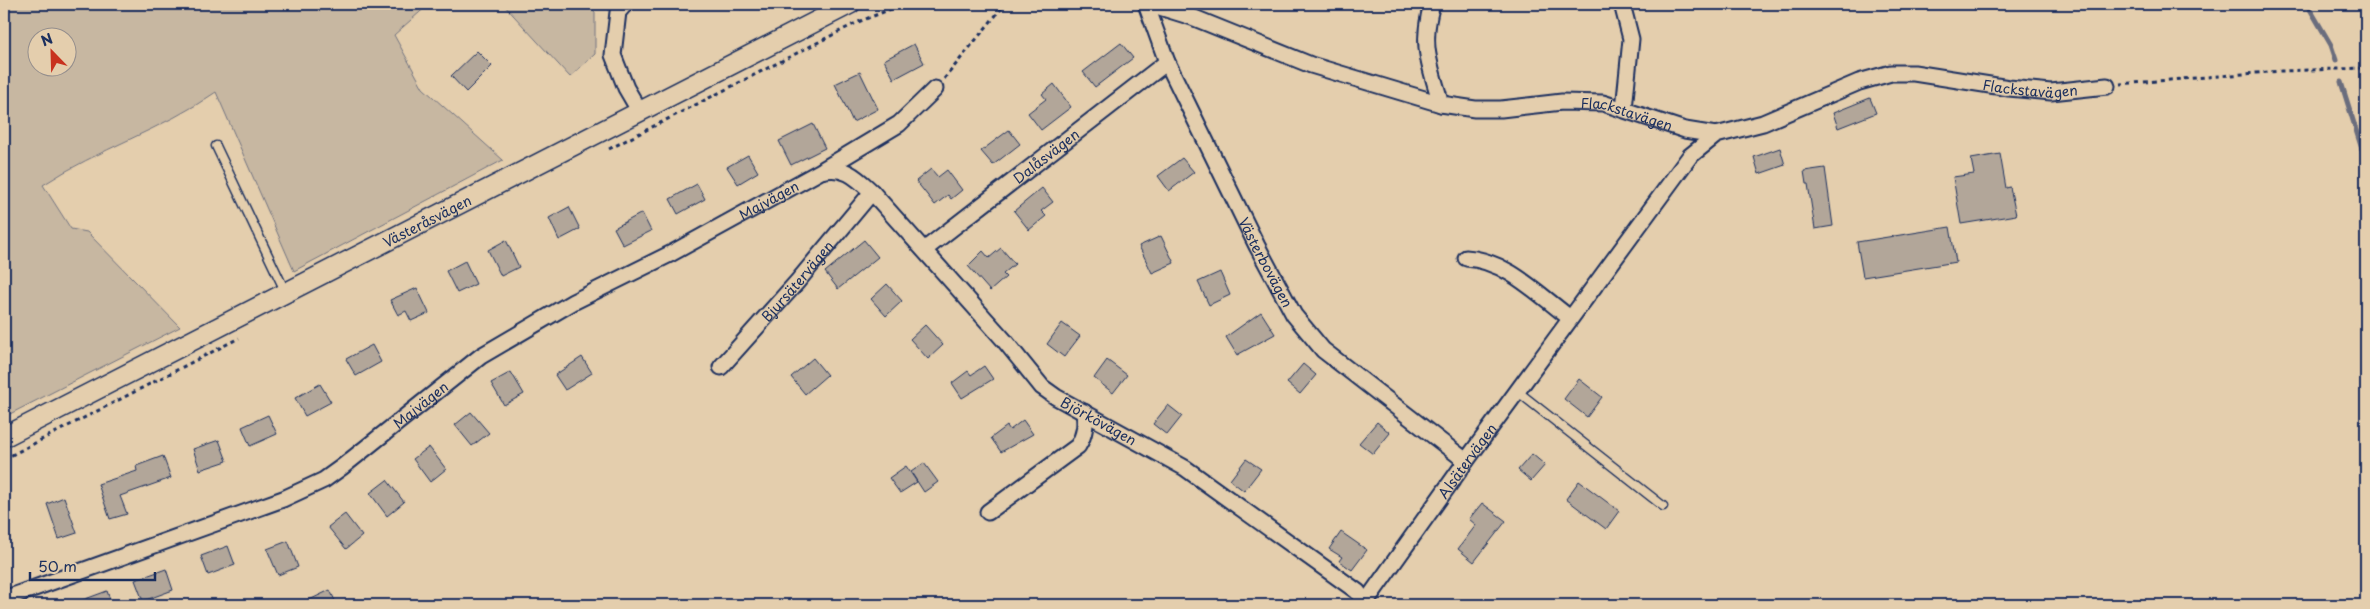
<svg xmlns="http://www.w3.org/2000/svg" width="2370" height="609" viewBox="0 0 2370 609" font-family="'Playpen Sans',sans-serif">
  <rect width="100%" height="100%" fill="#e4cead"/>
  <filter id="ink" filterUnits="userSpaceOnUse"><feTurbulence type="fractalNoise" baseFrequency=".02" numOctaves="2"/><feDisplacementMap in="SourceGraphic" scale="10" xChannelSelector="R" yChannelSelector="G"/><feConvolveMatrix kernelMatrix="1 2 1 2 8 2 1 2 1" color-interpolation-filters="sRGB"/></filter>
  <g filter="url(#ink)">
    <!-- green -->
    <g fill="#c7b7a1" stroke="#717380" fill-rule="evenodd">
      <path d="M4,4H161L168,8L173,4H429L394,35L423,88L503,160L294,271L216,92C162,130 98,149 43,185L71,229L87,232L180,327L4,417ZM38,38H68V68H38Z"/>
      <polygon points="503,4 587,4 595,12 595,54 570,77"/>
    </g>
    <g fill="none" stroke-linecap="round" stroke-linejoin="round">
      <!-- stream -->
      <g stroke="#6b6d7d" stroke-width="5">
        <polyline points="2307,4 2331,45 2336,60"/>
        <polyline points="2341,82 2366,162"/>
      </g>
    </g>
    <!-- building -->
    <g fill="#b2a699" stroke="#1b2f5e">
      <polygon points="1121,43 1133,58 1095,87 1083,72"/>
      <polygon points="914,44 924,63 894,79 884,60"/>
      <polygon points="477,51 492,66 466,92 451,76"/>
      <polygon points="860,72 878,109 853,122 835,84"/>
      <polygon points="1054,84 1071,107 1041,130 1028,113 1046,99 1042,94"/>
      <polygon points="1870,98 1876,113 1838,128 1833,113"/>
      <polygon points="813,124 825,148 791,165 779,141"/>
      <polygon points="1009,130 1020,144 993,165 981,151"/>
      <polygon points="1780,148 1785,165 1759,174 1754,157"/>
      <polygon points="2000,154 2006,188 2010,187 2016,215 1961,224 1953,177 1974,174 1971,159"/>
      <polygon points="748,155 758,172 738,184 727,167"/>
      <polygon points="1182,158 1194,172 1169,191 1158,176"/>
      <polygon points="1825,168 1833,226 1815,229 1808,184 1806,184 1804,171"/>
      <polygon points="931,169 938,177 947,170 962,190 951,199 948,195 935,205 916,181"/>
      <polygon points="697,184 705,199 678,214 670,199"/>
      <polygon points="1042,188 1053,202 1041,211 1046,216 1029,230 1014,211"/>
      <polygon points="569,207 580,229 559,240 549,218"/>
      <polygon points="642,213 651,231 623,245 614,228"/>
      <polygon points="1950,227 1956,262 1863,277 1857,242"/>
      <polygon points="1161,236 1174,263 1152,273 1139,246"/>
      <polygon points="506,240 519,267 501,276 488,250"/>
      <polygon points="864,240 878,257 838,289 825,272"/>
      <polygon points="1001,248 1015,264 1003,274 1006,277 990,291 968,266 983,251 989,258"/>
      <polygon points="465,261 476,284 457,293 446,271"/>
      <polygon points="1220,272 1230,295 1209,305 1198,282"/>
      <polygon points="887,284 902,301 886,316 871,299"/>
      <polygon points="417,288 429,313 411,321 406,311 398,315 390,300"/>
      <polygon points="1261,312 1275,334 1237,355 1226,337"/>
      <polygon points="1062,323 1080,336 1064,357 1047,344"/>
      <polygon points="925,325 943,345 928,359 910,339"/>
      <polygon points="372,345 381,362 356,376 346,359"/>
      <polygon points="582,357 592,373 565,390 555,375"/>
      <polygon points="813,358 827,375 805,394 791,377"/>
      <polygon points="1107,360 1127,375 1113,393 1094,378"/>
      <polygon points="1303,364 1316,375 1300,394 1287,383"/>
      <polygon points="984,366 993,379 962,398 952,383 968,371 971,375"/>
      <polygon points="511,372 524,394 504,405 491,383"/>
      <polygon points="1579,379 1602,397 1587,417 1564,399"/>
      <polygon points="320,384 331,402 305,416 295,398"/>
      <polygon points="1168,405 1182,416 1167,435 1153,424"/>
      <polygon points="471,412 489,433 472,446 455,425"/>
      <polygon points="268,415 277,434 250,446 242,427"/>
      <polygon points="1023,420 1033,434 1001,452 991,438 1007,426 1010,430"/>
      <polygon points="1377,422 1390,433 1373,454 1359,443"/>
      <polygon points="219,440 227,461 200,470 193,449"/>
      <polygon points="429,447 446,469 430,482 413,459"/>
      <polygon points="1532,454 1545,465 1531,481 1518,470"/>
      <polygon points="163,456 171,478 120,496 127,514 110,519 98,484 137,471 136,466"/>
      <polygon points="1246,459 1261,469 1244,491 1230,480"/>
      <polygon points="924,463 938,482 924,492 911,472"/>
      <polygon points="906,466 917,482 900,493 889,478"/>
      <polygon points="387,480 404,502 387,516 370,493"/>
      <polygon points="1579,481 1619,511 1606,529 1566,499"/>
      <polygon points="64,497 77,533 59,539 47,504"/>
      <polygon points="1482,503 1506,521 1474,562 1458,549 1476,525 1469,519"/>
      <polygon points="345,514 362,536 346,549 328,527"/>
      <polygon points="1341,532 1367,550 1352,570 1339,561 1342,557 1329,549"/>
      <polygon points="288,541 298,567 278,575 267,549"/>
      <polygon points="228,546 235,565 208,575 201,556"/>
      <polygon points="166,569 173,590 143,601 135,580"/>
      <polygon points="330,590 337,605 299,605"/>
      <polygon points="107,591 112,605 72,605 72,604"/>
    </g>
    <g fill="none" stroke-linecap="round" stroke-linejoin="round">
      <defs>
        <g id="service">
          <polyline points="216,146 286,293"/>
          <polyline points="1517,391 1663,506"/>
        </g>
        <g id="minor">
          <polyline points="625,4 618,12 613,55 626,88 640,112"/>
          <path id="s1" d="M1146,4L1167,62L1257,246L1294,315L1323,350L1466,461"/>
          <path id="s2" d="M1150,4L1192,17L1311,65L1441,104L1475,109H1501L1562,102L1603,103L1685,130L1716,135L1763,123L1859,82L1891,73H1914L2009,88L2051,92L2107,86"/>
          <path d="M1432,4C1420,46 1430,64 1441,104"/>
          <polyline points="1622,4 1631,39 1624,109"/>
          <polyline points="824,169 899,124 935,89"/>
          <path id="s3" d="M924,250L1167,62"/>
          <path d="M1466,258C1506,260 1539,295 1570,318"/>
          <path id="s4" d="M721,367L797,282L872,192"/>
          <path d="M988,512L1078,446C1085,434 1086,425 1084,412"/>
          <path id="s5" d="M4,599L283,499L324,480L342,467L481,356L573,302L672,253L821,171C844,165 856,177 872,192L1004,340L1042,387L1056,397L1185,468L1358,592L1365,605"/>
          <path id="s6" d="M1365,603L1466,461L1690,156L1716,135"/>
        </g>
        <g id="tertiary">
          <path id="s7" d="M4,437L850,4"/>
        </g>
      </defs>
      <!-- service casing -->
      <use href="#service" stroke="#1b2f5e" stroke-width="11"/>
      <!-- minor casing -->
      <use href="#minor" stroke="#1b2f5e" stroke-width="19"/>
      <!-- tertiary casing -->
      <use href="#tertiary" stroke="#1b2f5e" stroke-width="22"/>
      <!-- path -->
      <g stroke="#1b2f5e" stroke-width="3" stroke-dasharray="4 4" stroke-linecap="butt">
        <polyline points="944,79 1005,4"/>
        <polyline points="2120,84 2281,71 2366,68"/>
        <polyline points="609,149 856,23 903,4"/>
        <polyline points="4,459 239,338"/>
      </g>
      <!-- service -->
      <use href="#service" stroke="#e4cead" stroke-width="8"/>
      <!-- minor -->
      <use href="#minor" stroke="#e4cead" stroke-width="15"/>
      <!-- tertiary -->
      <use href="#tertiary" stroke="#e4cead" stroke-width="19"/>
    </g>
  </g>
  <g text-anchor="middle" dominant-baseline="central" stroke-width="4.5" stroke-linejoin="round" paint-order="stroke">
    <!-- street labels -->
    <g font-size="14" fill="#1b2f5e" stroke="#e4cead">
      <text stroke="none"><textPath href="#s2" startOffset="915">Flackstavägen</textPath></text>
      <text stroke="none"><textPath href="#s2" startOffset="496">Flackstavägen</textPath></text>
      <text stroke="none"><textPath href="#s3" startOffset="154">Dalåsvägen</textPath></text>
      <text stroke="none"><textPath href="#s5" startOffset="869">Majvägen</textPath></text>
      <text stroke="none"><textPath href="#s7" startOffset="475">Västeråsvägen</textPath></text>
      <text stroke="none"><textPath href="#s1" startOffset="285">Västerbovägen</textPath></text>
      <text stroke="none"><textPath href="#s4" startOffset="115">Bjursätervägen</textPath></text>
      <text stroke="none"><textPath href="#s5" startOffset="464">Majvägen</textPath></text>
      <text stroke="none"><textPath href="#s5" startOffset="1312">Björkövägen</textPath></text>
      <text stroke="none"><textPath href="#s6" startOffset="175">Alsätervägen</textPath></text>
    </g>
  </g>
  <!-- margin -->
  <rect width="2370" height="609" fill="none" stroke="#e4cead" stroke-width="20"/>
  <rect x="10" y="10" width="2350" height="589" fill="none" stroke="#1b2f5e" stroke-width="2" filter="url(#ink)"/>
  <!-- north arrow -->
  <g transform="translate(52 52) rotate(337)"><circle r="24" fill="#e4cead" stroke="#948e8d"/>
  <path d="M0-4L9 19L0 12L-9 19Z" fill="#c8321e"/>
  <text y="-8" font-size="14" font-weight="bold" text-anchor="middle" fill="#1b2f5e">N</text>
  </g>
  <!-- scale -->
  <path d="M30 572v8h125v-8" fill="none" stroke="#1b2f5e" stroke-width="2.5"/>
  <text x="38" y="572" font-size="15" fill="#1b2f5e" stroke="#e4cead" stroke-width="4" paint-order="stroke">50 m</text>
</svg>
